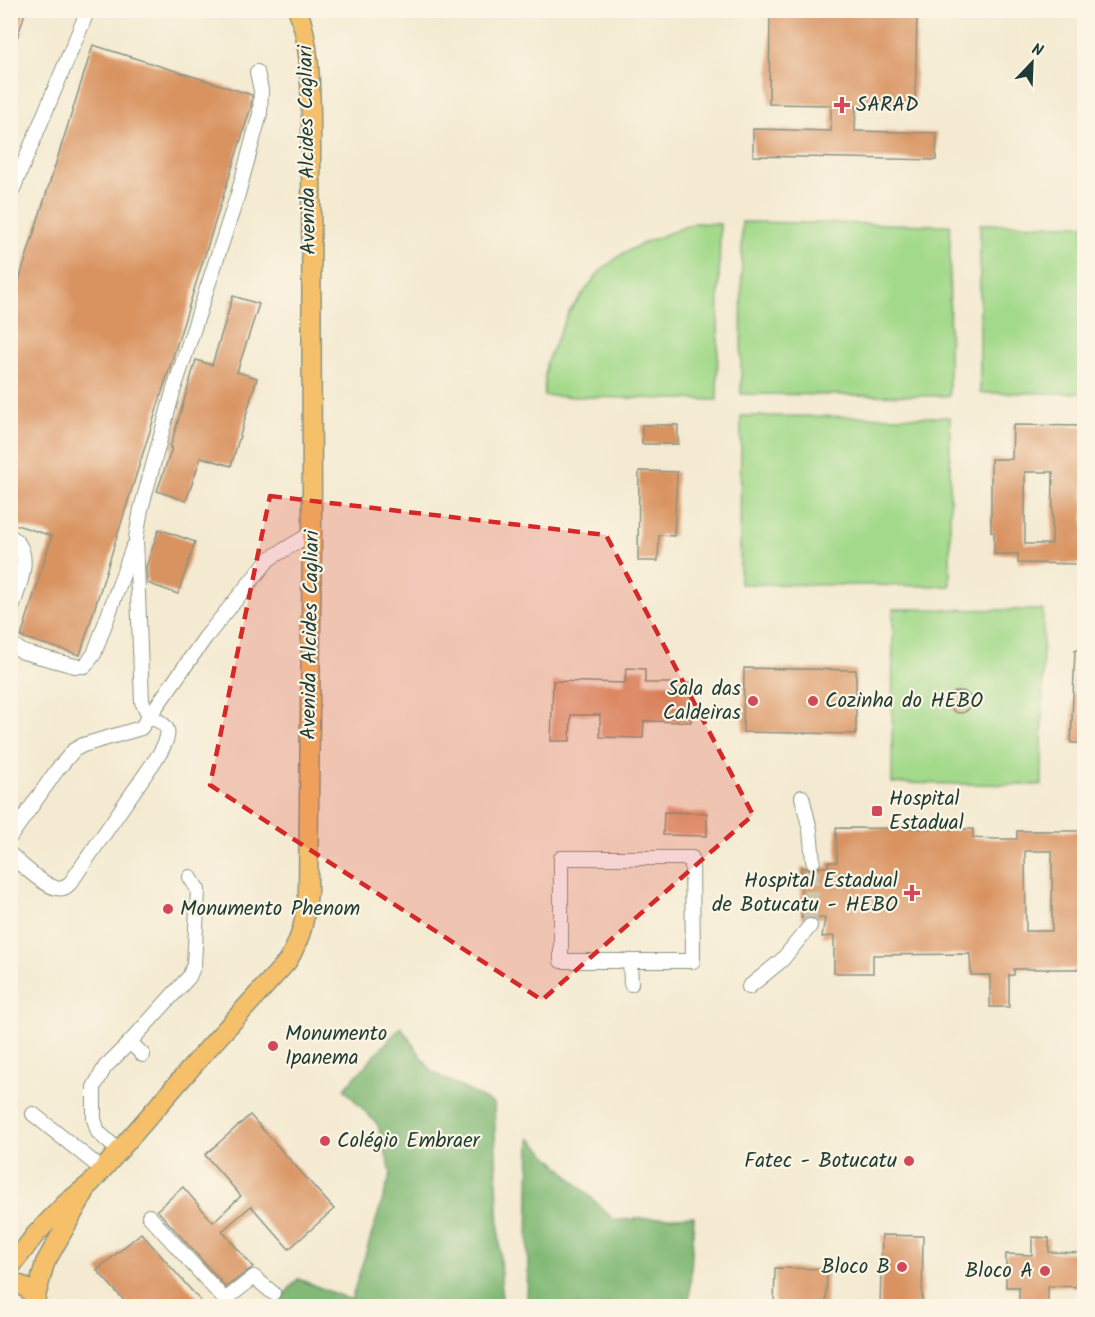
<svg xmlns="http://www.w3.org/2000/svg" width="1095" height="1317" viewBox="0 0 1095 1317" font-family="Kalam,sans-serif">
  <rect width="100%" height="100%" fill="#fcf5e5"/>
  <filter id="ink" filterUnits="userSpaceOnUse"><feTurbulence type="fractalNoise" baseFrequency=".0167" numOctaves="2"/><feDisplacementMap in="SourceGraphic" scale="12" xChannelSelector="R" yChannelSelector="G"/><feConvolveMatrix kernelMatrix="1 2 1 2 8 2 1 2 1" color-interpolation-filters="sRGB"/></filter>
  <filter id="wash" filterUnits="userSpaceOnUse"><feTurbulence type="fractalNoise" baseFrequency=".008" numOctaves="4" result="noise"/><feDisplacementMap in="SourceGraphic" scale="24" xChannelSelector="R" yChannelSelector="G"/><feGaussianBlur stdDeviation="1.35" result="paint"/><feColorMatrix in="noise" values="0 0 0 0 0 0 0 0 0 0 0 0 0 0 0 0 0 1.4 0 .05"/><feComposite in="paint" operator="in"/></filter>
  <g filter="url(#wash)">
    <rect width="100%" height="100%" fill="#f4ead1"/>
    <!-- green -->
    <g fill="#a3d98a" stroke="#618b5f" stroke-width="1.5">
      <polygon points="742,222 950,225 949,396 741,394"/>
      <polygon points="695,223 720,224 717,400 544,396 546,363 569,312 601,270 624,253 646,242"/>
      <polygon points="980,224 1084,225 1084,393 980,393"/>
      <polygon points="741,416 950,417 950,586 740,584"/>
      <polygon points="893,609 1043,610 1042,785 892,783"/>
    </g>
    <!-- forest -->
    <g fill="#82b976" stroke="#507b55" stroke-width="1.5">
      <polygon points="401,1027 432,1072 494,1104 502,1306 274,1306 298,1279 351,1300 391,1173 378,1125 344,1089"/>
      <polygon points="530,1138 614,1220 694,1216 689,1306 527,1306"/>
    </g>
    <g id="blocks">
      <!-- building -->
      <g fill="#d99361" fill-rule="evenodd">
        <polygon points="10,10 26,10 13,51 10,51"/>
        <polygon points="770,10 917,10 915,108 856,106 855,131 937,133 936,160 753,156 753,129 831,131 831,105 769,104"/>
        <polygon points="93,45 252,95 251,107 80,655 21,637 52,536 10,523 10,309"/>
        <polygon points="233,296 259,304 237,372 257,378 231,466 201,457 186,501 157,491 172,448 170,448 196,360 212,365"/>
        <rect x="642" y="425" width="36" height="19"/>
        <path d="M1013,425L1084,426V564L1018,563V554H994V532H991V459H1012ZM1025,472H1053L1052,544H1025Z"/>
        <polygon points="639,471 677,472 674,536 659,535 658,561 638,561"/>
        <polygon points="159,529 195,542 178,594 147,583 146,567"/>
        <polygon points="1075,650 1084,650 1084,743 1071,743"/>
        <polygon points="626,668 645,669 645,683 692,683 691,722 644,721 643,738 600,737 600,715 571,715 570,741 551,741 553,681 625,683"/>
        <polygon points="744,668 856,670 856,734 743,732"/>
        <circle cx="960" cy="702" r="11"/>
        <polygon points="664,812 707,813 707,836 663,835"/>
        <path d="M836,828L973,829V838L995,839H1017V831H1084V969H1014V975H1009V1007H990V975H971L970,954L873,955V973H834V936L822,937L825,918H801V867L814,870L820,867H828V862H837ZM1025,851H1052V931H1026Z"/>
        <polygon points="250,1115 334,1209 289,1249 251,1206 222,1231 253,1267 226,1287 157,1210 183,1187 213,1222 241,1196 205,1155"/>
        <polygon points="141,1233 205,1306 129,1306 97,1270"/>
        <polygon points="882,1235 923,1236 922,1306 880,1306"/>
        <polygon points="1032,1237 1049,1238 1049,1252 1084,1253 1084,1287 1048,1286 1048,1304 1019,1303 1019,1287 1006,1287 1006,1254 1032,1255"/>
        <polygon points="775,1268 827,1269 826,1306 774,1306"/>
      </g>
    </g>
  </g>
  <g filter="url(#ink)">
    <use href="#blocks" fill-opacity="0" stroke="#8a9482" stroke-width="1.5"/>
    <g fill="none" stroke-linecap="round" stroke-linejoin="round">
      <!-- minor-tunnel -->
      <polyline stroke="#c9c7b2" stroke-width="14" stroke-dasharray="14 7" stroke-linecap="butt" points="810,926 813,861"/>
      <defs>
        <g id="minor">
          <polyline points="10,196 88,10"/>
          <path d="M10,536C37,553 17,590 10,614"/>
          <polyline points="10,643 23,652 75,666 85,666 94,654 133,547"/>
          <polyline points="802,797 810,830 813,861"/>
          <polyline points="10,837 57,770 74,750 83,745 141,728 205,638 269,559 312,533"/>
          <path d="M10,854C19,863 51,893 63,888C67,887 69,884 71,882L160,753C170,734 173,726 150,717L142,702L136,538L141,509L173,392L238,194L260,114L261,90L257,72"/>
          <polygon points="561,858 692,858 693,961 561,961"/>
          <polyline points="630,961 631,984"/>
          <polyline points="749,987 782,960 810,926"/>
          <polyline points="143,1055 130,1042 189,977 194,965 198,890 190,877"/>
          <polyline points="33,1114 103,1170"/>
          <polyline points="119,1151 98,1132 94,1119 94,1087 105,1067 130,1042"/>
          <polyline points="149,1216 225,1300 254,1277 273,1293"/>
        </g>
        <g id="major">
          <path d="M10,1268L35,1235L65,1204L91,1183L204,1053L287,962C302,938 305,920 308,892L312,533L311,113C310,78 310,44 298,10"/>
          <path d="M10,1283C25,1284 34,1292 36,1306"/>
          <polyline points="35,1300 45,1263 85,1192"/>
        </g>
      </defs>
      <!-- minor casing -->
      <use href="#minor" stroke="#8a9482" stroke-width="16"/>
      <!-- major casing -->
      <use href="#major" stroke="#8a9482" stroke-width="21"/>
      <!-- minor -->
      <use href="#minor" stroke="#fff" stroke-width="14"/>
      <!-- major -->
      <use href="#major" stroke="#f6c06b" stroke-width="18"/>
    </g>
  </g>
  <!-- marked area -->
  <path fill="#d62828" fill-opacity="0.2" stroke="#d62828" stroke-width="4.5" stroke-dasharray="12 8" stroke-linejoin="round" d="M270,496L606,535L753,815L542,1000L210,785Z"/>
  <!-- markers -->
  <g fill="#d1495b" stroke="#fcf5e5" stroke-width="2">
    <path d="M839 96h6v6h6v6h-6v6h-6v-6h-6v-6h6z"/>
    <circle cx="753" cy="701" r="6"/>
    <circle cx="813" cy="701" r="6"/>
    <rect x="871" y="805" width="12" height="12" rx="3"/>
    <path d="M909 884h6v6h6v6h-6v6h-6v-6h-6v-6h6z"/>
    <circle cx="168" cy="909" r="6"/>
    <circle cx="273" cy="1046" r="6"/>
    <circle cx="325" cy="1141" r="6"/>
    <circle cx="909" cy="1161" r="6"/>
    <circle cx="902" cy="1267" r="6"/>
    <circle cx="1045" cy="1271" r="6"/>
  </g>
  <g text-anchor="middle" dominant-baseline="central" stroke-width="4.5" stroke-linejoin="round" paint-order="stroke">
    <!-- poi labels -->
    <g font-size="21" fill="#1f3d34" stroke="#fcf5e5" text-anchor="start">
      <text x="856" y="105">SARAD</text>
      <text x="741" y="689" text-anchor="end">Sala das<tspan x="741" dy="24">Caldeiras</tspan></text>
      <text x="825" y="701">Cozinha do HEBO</text>
      <text x="889" y="799">Hospital<tspan x="889" dy="24">Estadual</tspan></text>
      <text x="898" y="881" text-anchor="end">Hospital Estadual<tspan x="898" dy="24">de Botucatu - HEBO</tspan></text>
      <text x="180" y="909">Monumento Phenom</text>
      <text x="285" y="1034">Monumento<tspan x="285" dy="24">Ipanema</tspan></text>
      <text x="337" y="1141">Colégio Embraer</text>
      <text x="897" y="1161" text-anchor="end">Fatec - Botucatu</text>
      <text x="890" y="1267" text-anchor="end">Bloco B</text>
      <text x="1033" y="1271" text-anchor="end">Bloco A</text>
    </g>
    <!-- street labels -->
    <g font-size="21" fill="#1f3d34" stroke="#fcf5e5">
      <text transform="translate(308 150) rotate(-91)">Avenida Alcides Cagliari</text>
      <text transform="translate(311 635) rotate(-89)">Avenida Alcides Cagliari</text>
    </g>
  </g>
  <!-- margin -->
  <rect width="1095" height="1317" fill="none" stroke="#fcf5e5" stroke-width="36"/>
  <!-- north arrow -->
  <g transform="translate(1032 63) rotate(23)" stroke="#fcf5e5" stroke-width="4.5" paint-order="stroke">
  <path d="M0-4.5L10 22L0 15L-10 22Z" fill="#1f3d34"/>
  <text y="-9" font-size="16" font-weight="bold" text-anchor="middle" fill="#1f3d34">N</text>
  </g>
</svg>
